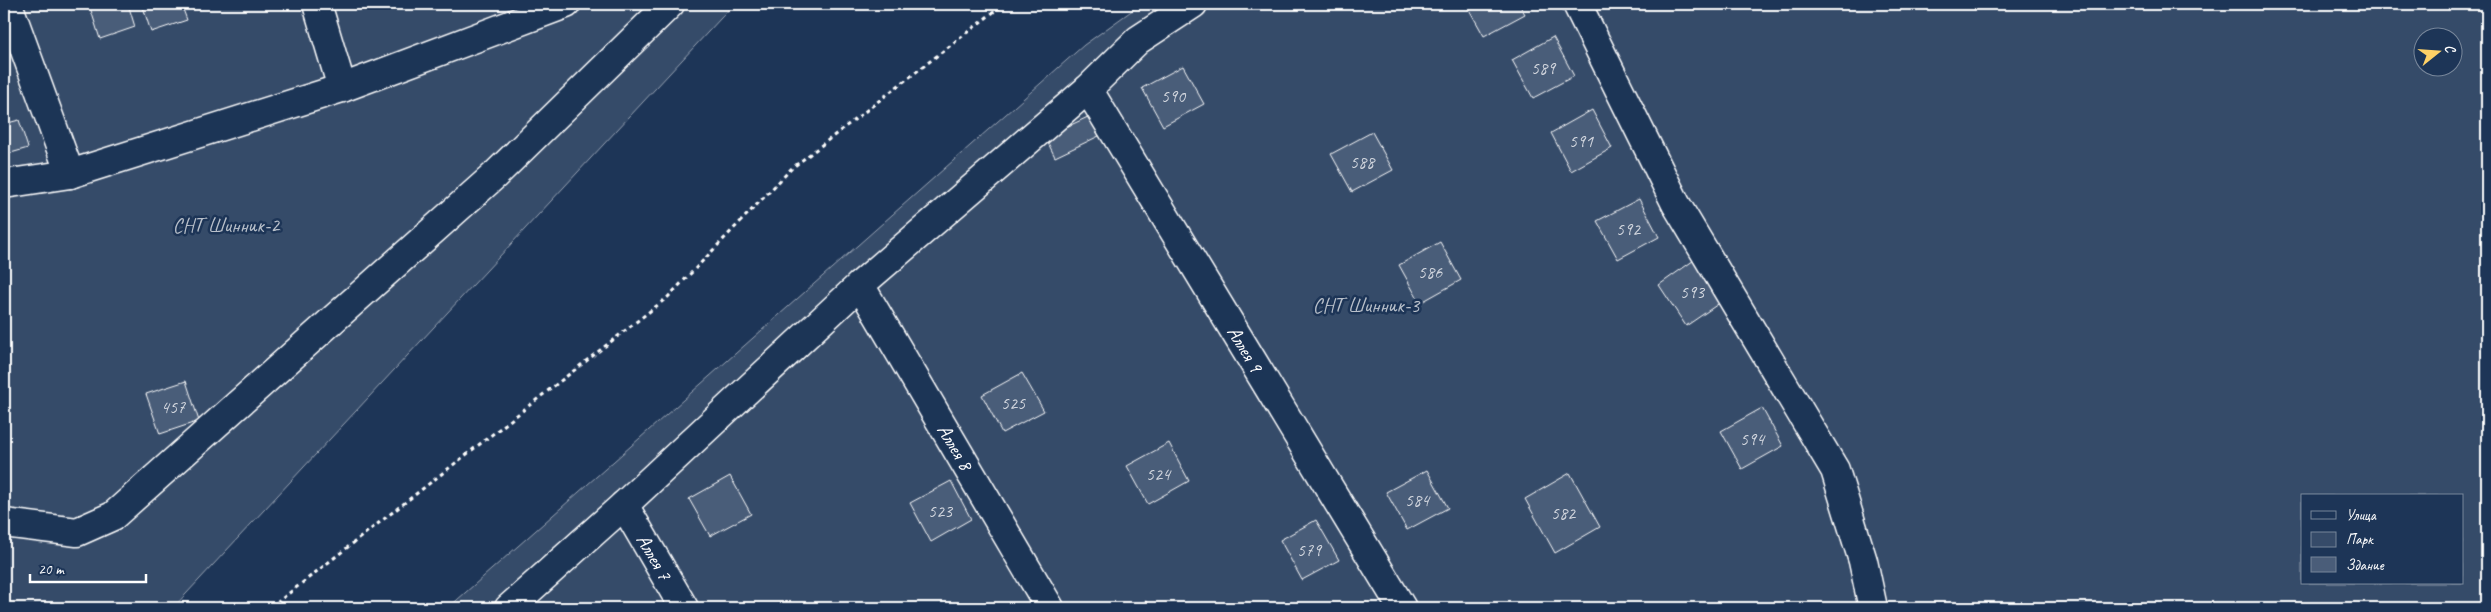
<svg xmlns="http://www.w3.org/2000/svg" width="2491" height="612" viewBox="0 0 2491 612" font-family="Caveat,sans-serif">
  <rect width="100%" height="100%" fill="#1d3557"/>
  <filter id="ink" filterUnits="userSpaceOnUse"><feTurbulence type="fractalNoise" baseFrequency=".02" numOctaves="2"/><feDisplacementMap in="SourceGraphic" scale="10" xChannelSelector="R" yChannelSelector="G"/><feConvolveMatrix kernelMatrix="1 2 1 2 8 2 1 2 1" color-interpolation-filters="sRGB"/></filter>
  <g filter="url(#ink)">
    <!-- green -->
    <g fill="#364b69" stroke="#9aa5b4" fill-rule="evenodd">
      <polygon points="4,4 734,4 173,608 4,608"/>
      <path d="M1141,4H2487V608H448L1084,45ZM2424,38H2454V68H2424ZM2302,496H2462V583H2302Z"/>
    </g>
    <!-- building -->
    <g fill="#4a5d79" stroke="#fff">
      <polygon points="89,4 128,4 135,27 100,39"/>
      <polygon points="142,4 181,4 187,20 151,32"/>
      <polygon points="1466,4 1519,4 1525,14 1484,36"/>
      <polygon points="1553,37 1574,76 1533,98 1512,60"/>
      <polygon points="1183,66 1204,104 1163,126 1142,88"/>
      <polygon points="1592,110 1612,148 1571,171 1551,133"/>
      <polygon points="1090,116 1099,136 1055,157 1045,137"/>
      <polygon points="19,120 28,148 4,155 4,124"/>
      <polygon points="1372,132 1393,170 1352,192 1331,154"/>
      <polygon points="1639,199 1659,237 1618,259 1597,221"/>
      <polygon points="1440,242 1461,280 1420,303 1399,265"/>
      <polygon points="1697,258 1724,300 1686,326 1659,285"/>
      <polygon points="1022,373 1044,411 1002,433 982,395"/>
      <polygon points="186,381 199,421 160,434 146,394"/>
      <polygon points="1762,408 1783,446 1742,469 1721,431"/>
      <polygon points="1169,443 1189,481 1148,504 1127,466"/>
      <polygon points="1427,470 1448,508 1407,530 1386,492"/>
      <polygon points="1570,473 1600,527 1555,553 1525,499"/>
      <polygon points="730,476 751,514 710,536 689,499"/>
      <polygon points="951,481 971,519 931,542 910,503"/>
      <polygon points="1316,520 1339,560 1302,580 1280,540"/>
      <polygon points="1146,601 1150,608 1132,608"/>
    </g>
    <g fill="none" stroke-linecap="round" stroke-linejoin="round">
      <defs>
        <g id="minor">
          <polyline points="8,4 70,174"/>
          <polyline points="317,4 342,88"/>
          <polyline points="1577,4 1676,204 1835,470 1863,561 1873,608"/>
          <polyline points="1088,89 1402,608"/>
          <polyline points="4,184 70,174 342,88 566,4"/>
          <polyline points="860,285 1050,608"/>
          <polyline points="624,505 684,608"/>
          <polyline points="4,523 77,532 113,516 495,175 670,4"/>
          <polyline points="509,608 624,505 860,285 1088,89 1138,40 1193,4"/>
        </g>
      </defs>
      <!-- minor casing -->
      <use href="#minor" stroke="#fff" stroke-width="31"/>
      <!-- path -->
      <polyline stroke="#fff" stroke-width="3" stroke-dasharray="4 4" stroke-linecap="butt" points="270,608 668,297 792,168 1004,4"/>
      <!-- minor -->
      <use href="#minor" stroke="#1d3557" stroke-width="28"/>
    </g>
  </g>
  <g text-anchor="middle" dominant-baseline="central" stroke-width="5" stroke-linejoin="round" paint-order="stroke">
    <!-- number labels -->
    <g font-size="18" fill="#d2d6de">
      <text x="1543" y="68">589</text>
      <text x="1173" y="96">590</text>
      <text x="1581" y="141">591</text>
      <text x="1362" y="162">588</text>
      <text x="1628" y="229">592</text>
      <text x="1430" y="272">586</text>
      <text x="1692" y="292">593</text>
      <text x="1013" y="403">525</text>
      <text x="173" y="407">457</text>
      <text x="1752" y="439">594</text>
      <text x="1158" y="474">524</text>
      <text x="1417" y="500">584</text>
      <text x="940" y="511">523</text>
      <text x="1563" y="513">582</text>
      <text x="1309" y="550">579</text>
    </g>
    <!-- park labels -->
    <g font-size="20" fill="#b9c0ca" stroke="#1d3557">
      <text x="226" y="225">СНТ Шинник-2</text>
      <text x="1366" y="305">СНТ Шинник-3</text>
    </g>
    <!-- street labels -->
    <g font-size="20" fill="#fff" stroke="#1d3557">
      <text transform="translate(1245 349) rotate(59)">Аллея 9</text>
      <text transform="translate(955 447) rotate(59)">Аллея 8</text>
      <text transform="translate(654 557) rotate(60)">Аллея 7</text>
    </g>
  </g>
  <!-- margin -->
  <rect width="2491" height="612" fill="none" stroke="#1d3557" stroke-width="20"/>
  <rect x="10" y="10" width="2471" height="592" fill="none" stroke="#fff" stroke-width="2" filter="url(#ink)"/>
  <!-- legend -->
  <rect x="2301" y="494" width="162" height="90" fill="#1d3557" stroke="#77869a"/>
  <rect x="2311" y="511" width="25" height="8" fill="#1d3557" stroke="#77869a"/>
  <text x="2346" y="520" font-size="15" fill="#ffffff">Улица</text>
  <rect x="2311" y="532" width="25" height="15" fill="#364b69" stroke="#77869a"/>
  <text x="2346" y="544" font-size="15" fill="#ffffff">Парк</text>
  <rect x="2311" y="557" width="25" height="15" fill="#4a5d79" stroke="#77869a"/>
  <text x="2346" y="570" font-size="15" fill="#ffffff">Здание</text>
  <!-- north arrow -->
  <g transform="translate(2438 52) rotate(73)"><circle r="24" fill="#1d3557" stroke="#77869a"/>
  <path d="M0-4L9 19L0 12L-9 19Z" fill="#ffd166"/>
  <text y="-8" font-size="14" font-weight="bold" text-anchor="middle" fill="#ffffff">С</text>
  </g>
  <!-- scale -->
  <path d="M30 574v8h116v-8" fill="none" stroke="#ffffff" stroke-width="2.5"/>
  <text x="38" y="574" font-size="15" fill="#ffffff" stroke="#1d3557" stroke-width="4" paint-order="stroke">20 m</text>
</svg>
